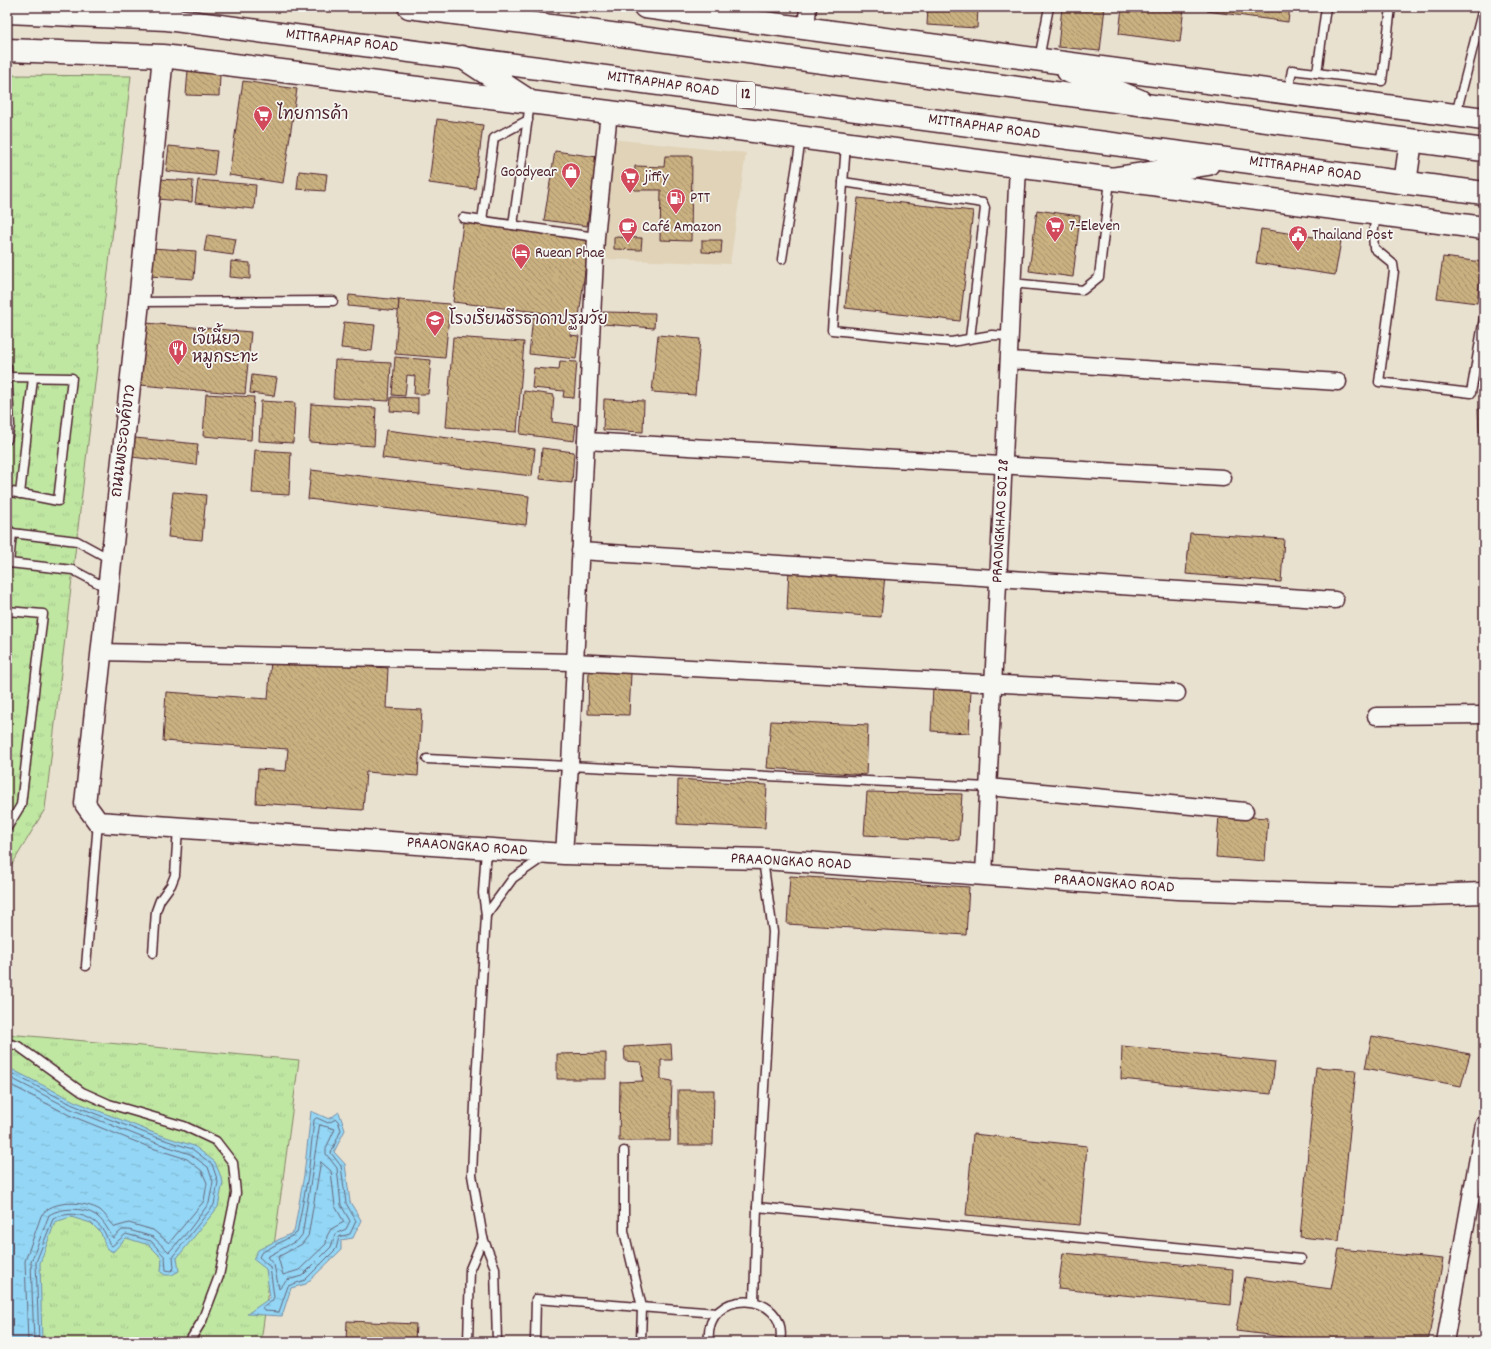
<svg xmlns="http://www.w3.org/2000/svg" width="1491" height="1349" viewBox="0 0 1491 1349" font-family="Dekko,'Playpen Sans Thai',sans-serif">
  <defs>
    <pattern id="park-tufts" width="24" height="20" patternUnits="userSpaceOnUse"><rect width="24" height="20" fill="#bfe7a2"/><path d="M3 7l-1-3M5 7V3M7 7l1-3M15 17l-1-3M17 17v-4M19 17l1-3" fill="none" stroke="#a6c68c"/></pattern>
    <pattern id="water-ripples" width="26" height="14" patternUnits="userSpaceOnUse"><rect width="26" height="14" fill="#93d6f5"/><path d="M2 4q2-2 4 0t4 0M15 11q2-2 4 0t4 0" fill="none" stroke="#80b7d2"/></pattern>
    <pattern id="building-back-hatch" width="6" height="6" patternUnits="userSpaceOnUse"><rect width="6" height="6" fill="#cab181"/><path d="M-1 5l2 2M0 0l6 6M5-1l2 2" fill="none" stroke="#a68f6a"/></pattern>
  </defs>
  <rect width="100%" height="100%" fill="#e9e1d0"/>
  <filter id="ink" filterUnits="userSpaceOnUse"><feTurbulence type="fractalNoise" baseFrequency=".025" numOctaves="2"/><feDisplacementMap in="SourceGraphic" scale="8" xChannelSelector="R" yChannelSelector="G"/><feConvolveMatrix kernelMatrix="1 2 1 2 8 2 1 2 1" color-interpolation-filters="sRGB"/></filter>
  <g filter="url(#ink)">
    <!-- built -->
    <polygon fill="#e0d3b8" points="611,139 746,153 730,264 602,259"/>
    <!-- park -->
    <g fill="url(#park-tufts)" stroke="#848366">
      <polygon points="7,75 131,76 45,809 7,873"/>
      <polygon points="7,1034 299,1060 261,1342 7,1342"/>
    </g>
    <!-- water -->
    <g fill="url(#water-ripples)" stroke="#768da4">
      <polygon points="7,1067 74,1101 154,1133 194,1146 215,1162 223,1182 218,1207 177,1258 179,1271 172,1275 165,1275 161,1272 162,1258 149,1245 126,1238 113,1252 106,1248 101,1233 91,1223 71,1217 55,1222 40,1263 42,1342 7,1342"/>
      <polygon points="311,1111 329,1119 339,1112 345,1130 334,1152 345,1164 350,1202 361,1220 353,1238 341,1240 341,1250 306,1284 291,1288 282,1316 247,1314 270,1298 266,1269 253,1259 258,1250 294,1232 304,1175"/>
    </g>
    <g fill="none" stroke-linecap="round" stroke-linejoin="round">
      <!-- shore -->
      <g stroke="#67687c" stroke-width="1">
        <path d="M7,1071L73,1105L153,1136L192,1149L212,1164L218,1182L214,1205L173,1256L174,1268L171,1271L166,1270L165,1257L151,1241L126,1234L112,1246C107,1243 107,1235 103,1230C91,1214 70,1210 53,1219L36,1262L39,1342"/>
        <path d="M7,1076L71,1109L151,1141L190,1154L208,1167L213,1182L209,1203L190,1229L169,1252L153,1237L129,1230H122L113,1238C108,1230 105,1223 98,1217C87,1207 61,1207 49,1215L31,1262L34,1342"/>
        <path d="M7,1083L69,1115L149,1147L187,1159L202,1171L207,1183L204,1201L169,1243L153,1230L129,1223L115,1227C110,1222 105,1214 100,1210C85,1201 51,1199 41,1216L25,1261L28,1342"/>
        <polygon points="317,1118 328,1123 336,1119 338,1121 341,1130 331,1153 341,1166 346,1203 356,1221 350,1234 339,1237 336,1249 305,1280 288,1286 279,1312 264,1311 262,1308 272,1301 274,1297 270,1267 259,1257 261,1253 297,1233 308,1176 314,1120"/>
        <polygon points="320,1125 335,1129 326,1148 326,1154 337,1168 341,1205 350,1221 346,1229 335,1234 331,1247 302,1276 287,1280 279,1289 274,1265 267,1257 298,1240 302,1235"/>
        <polygon points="321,1162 331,1171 335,1206 344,1222 331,1229 327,1236 326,1244 299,1270 283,1275 278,1257 302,1244 308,1236"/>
      </g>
    </g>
    <!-- building -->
    <g fill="url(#building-back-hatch)" stroke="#4a1f2b">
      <polygon points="928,7 978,7 977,28 927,25"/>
      <polygon points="1062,7 1105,7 1100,51 1058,47"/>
      <polygon points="1122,7 1184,7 1180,42 1119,34"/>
      <polygon points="1207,7 1290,7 1288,22 1207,11"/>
      <polygon points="188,70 220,75 219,96 186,95"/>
      <polygon points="243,81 297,89 283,183 229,175"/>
      <polygon points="437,119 483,125 475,189 429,183"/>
      <polygon points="169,146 217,151 214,176 166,171"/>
      <polygon points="555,151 597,157 587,226 544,220"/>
      <polygon points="665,156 692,156 691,241 660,240 661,190 634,190 635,166 664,167"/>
      <polygon points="299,171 327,174 325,191 297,189"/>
      <polygon points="159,179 193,181 192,202 157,199"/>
      <polygon points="198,180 256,185 254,209 195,203"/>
      <polygon points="858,198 973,211 960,321 845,308"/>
      <polygon points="1037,210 1080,216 1073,277 1029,271"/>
      <polygon points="463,223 589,239 579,317 453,302"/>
      <polygon points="1261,229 1341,241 1335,275 1256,263"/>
      <polygon points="207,235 236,239 233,255 204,251"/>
      <polygon points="614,237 642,238 641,250 614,249"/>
      <polygon points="702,240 722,240 721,253 702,252"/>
      <polygon points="152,248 196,251 194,279 149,276"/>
      <polygon points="1443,257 1482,262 1477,303 1437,298"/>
      <polygon points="231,261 250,263 250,279 230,277"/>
      <polygon points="349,295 399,300 398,311 348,306"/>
      <polygon points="399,300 450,304 445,358 395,354"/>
      <polygon points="603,312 655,313 654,328 603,324"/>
      <polygon points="533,317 572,321 570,335 579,336 576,359 529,354"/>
      <polygon points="344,322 375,325 372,351 341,348"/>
      <polygon points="146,323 251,332 245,394 140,385"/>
      <polygon points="658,335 700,339 695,395 652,392"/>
      <polygon points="453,337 524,342 517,432 446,427"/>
      <polygon points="395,357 431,360 428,394 414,394 415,376 407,375 405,396 392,395"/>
      <polygon points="335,360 391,363 389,401 333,398"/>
      <polygon points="560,361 577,362 574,398 563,397 564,391 532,388 534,368 559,370"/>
      <polygon points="252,375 277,378 274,396 250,393"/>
      <polygon points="524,391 554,395 552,422 576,425 574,441 520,434"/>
      <polygon points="206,394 254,397 251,440 203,436"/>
      <polygon points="391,397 418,398 418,413 390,411"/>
      <polygon points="604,399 644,401 643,432 603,430"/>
      <polygon points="261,401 295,403 293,443 259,441"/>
      <polygon points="311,404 376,408 374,446 309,442"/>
      <polygon points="1478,409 1484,409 1484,432 1479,432"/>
      <polygon points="386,430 535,449 532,476 382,458"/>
      <polygon points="135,438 198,444 196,465 132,457"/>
      <polygon points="542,448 574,452 572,483 540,479"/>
      <polygon points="1480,448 1484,448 1484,471 1482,472"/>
      <polygon points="255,450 291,452 289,495 252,493"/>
      <polygon points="311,470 529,496 526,525 308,499"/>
      <polygon points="173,492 206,495 202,540 168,537"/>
      <polygon points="1190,533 1284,539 1281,582 1186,574"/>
      <polygon points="789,569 885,575 881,617 787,610"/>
      <polygon points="271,660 388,668 386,708 422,710 418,776 366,772 363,810 256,803 258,769 286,771 288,749 163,741 166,692 268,699"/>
      <polygon points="589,667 631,673 629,715 588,714"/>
      <polygon points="933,686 971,689 969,733 931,731"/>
      <polygon points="771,721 868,725 866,775 767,768"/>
      <polygon points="678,779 767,785 765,828 677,824"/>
      <polygon points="867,792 962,794 959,840 864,835"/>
      <polygon points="1219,815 1268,818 1265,861 1216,857"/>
      <polygon points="790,876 969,887 966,935 787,924"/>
      <polygon points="1372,1036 1470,1054 1461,1086 1365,1068"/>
      <polygon points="671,1044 672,1060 661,1060 661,1079 672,1081 670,1141 619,1141 620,1082 643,1081 641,1062 625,1061 624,1047"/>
      <polygon points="1122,1046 1275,1062 1271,1094 1121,1079"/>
      <polygon points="606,1053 606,1079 557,1079 557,1054"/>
      <polygon points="1316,1067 1356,1070 1339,1241 1300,1237"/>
      <polygon points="678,1090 714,1090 713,1145 678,1145"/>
      <polygon points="973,1134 1087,1146 1080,1225 966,1215"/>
      <polygon points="1339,1249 1443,1259 1428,1342 1325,1342 1236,1331 1245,1277 1331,1289"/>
      <polygon points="1063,1253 1233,1269 1231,1305 1058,1289"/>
      <polygon points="347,1321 416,1324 415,1342 346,1342"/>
    </g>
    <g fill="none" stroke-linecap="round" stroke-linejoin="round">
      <defs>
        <g id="service">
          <polyline points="1039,59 1049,7"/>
          <polyline points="1317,73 1326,7"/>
          <polyline points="1288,92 1292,70 1382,81 1391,7"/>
          <polyline points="1456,114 1482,12 1484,9"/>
          <polyline points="846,144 832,330 951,342 992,335 1010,336"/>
          <polyline points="843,182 983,203 985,208 970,338"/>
          <polyline points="1376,215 1373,235 1374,248 1393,264 1394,271 1379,382 1471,393 1484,318"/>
          <polyline points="463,218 596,237"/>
          <polyline points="482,220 494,138 528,120"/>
          <polyline points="513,225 530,103"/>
          <polyline points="782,259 801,139"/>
          <polyline points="1012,283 1083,290 1099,277 1110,180"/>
          <polyline points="139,302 333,301"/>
          <polyline points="7,367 10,426 7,440"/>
          <polyline points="7,491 58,501 72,378 8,377"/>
          <polyline points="20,494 33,378"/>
          <polyline points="7,528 12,533 9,563 7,564"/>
          <polyline points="12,533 77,541 110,559"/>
          <polyline points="9,563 73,570 107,588"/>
          <polyline points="7,611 43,614 21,805 7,828"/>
          <polyline points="427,759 988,787"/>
          <polyline points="486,849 483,893 486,915 476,1081 472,1175 483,1238 495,1268 497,1342"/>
          <polyline points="486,915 513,878 545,856"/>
          <polyline points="153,953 156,911 160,900 171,885 175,875 178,828"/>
          <polyline points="86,966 98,822"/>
          <polyline points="7,1043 18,1046 82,1092 109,1104 184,1126 216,1141 233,1163 236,1193 219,1276 202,1321 189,1342"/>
          <polyline points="624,1151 624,1231 642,1307 641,1342"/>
          <polyline points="757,1207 1301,1259"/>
          <polyline points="754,1301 757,1207 773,932 763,860"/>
          <polyline points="468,1342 470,1269 483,1238"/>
          <polyline points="535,1342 536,1299 717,1313"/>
          <path d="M709,1342C703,1286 790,1290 780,1342"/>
        </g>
        <g id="minor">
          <polyline points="806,29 808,7"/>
          <polyline points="1009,360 1338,382"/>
          <polyline points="586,441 1223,478"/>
          <polyline points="580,551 1335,600"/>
          <polyline points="100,652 574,662 1177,693"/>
          <polyline points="1376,716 1484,715"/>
          <polyline points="988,787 1245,811"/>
          <polyline points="564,854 570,765 596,237 609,112"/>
          <polyline points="984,875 1018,166"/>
          <polyline points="1445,1342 1484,1124"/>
        </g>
        <polyline id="tertiary" points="163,56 139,302 85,804 98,822 564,854 763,859 1178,889 1394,896 1484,893"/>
        <g id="secondary">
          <polyline points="645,7 1484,119"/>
          <polyline points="7,50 163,56 609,112 1484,228"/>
          <polyline points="462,57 526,99"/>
          <polyline points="1068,71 1140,101"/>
        </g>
        <g id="primary">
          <polyline points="409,7 1484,150"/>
          <polyline points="7,12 167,19 1484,193"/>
          <polyline points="1110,179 1208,164"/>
          <polyline points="1405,183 1411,141"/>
        </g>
      </defs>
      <!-- service casing -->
      <use href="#service" stroke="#4a1f2b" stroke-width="11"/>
      <!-- minor casing -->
      <use href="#minor" stroke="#4a1f2b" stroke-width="19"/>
      <!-- tertiary casing -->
      <use href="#tertiary" stroke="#4a1f2b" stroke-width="23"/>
      <!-- secondary casing -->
      <use href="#secondary" stroke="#4a1f2b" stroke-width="25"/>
      <!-- primary casing -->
      <use href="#primary" stroke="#4a1f2b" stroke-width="25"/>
      <!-- service -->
      <use href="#service" stroke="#f6f6f2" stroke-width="8"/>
      <!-- minor -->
      <use href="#minor" stroke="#f6f6f2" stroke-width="16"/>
      <!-- tertiary -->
      <use href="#tertiary" stroke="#f6f6f2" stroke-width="20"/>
      <!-- secondary -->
      <use href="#secondary" stroke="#f6f6f2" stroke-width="22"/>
      <!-- primary -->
      <use href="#primary" stroke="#f6f6f2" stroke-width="22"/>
    </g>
  </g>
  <!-- icons -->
  <defs>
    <symbol id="supermarket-pin" viewBox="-11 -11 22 30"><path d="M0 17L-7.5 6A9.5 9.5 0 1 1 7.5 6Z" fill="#d1495b" stroke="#f6f6f2"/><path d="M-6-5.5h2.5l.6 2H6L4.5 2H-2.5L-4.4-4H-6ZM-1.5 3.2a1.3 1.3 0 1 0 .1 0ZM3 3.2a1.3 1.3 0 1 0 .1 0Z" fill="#fff"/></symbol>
    <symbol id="shop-pin" viewBox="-11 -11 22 30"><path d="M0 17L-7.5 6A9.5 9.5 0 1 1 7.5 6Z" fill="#d1495b" stroke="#f6f6f2"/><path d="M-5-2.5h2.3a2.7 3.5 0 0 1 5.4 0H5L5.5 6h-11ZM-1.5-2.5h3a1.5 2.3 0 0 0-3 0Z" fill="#fff"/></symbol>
    <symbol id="fuel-pin" viewBox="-11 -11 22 30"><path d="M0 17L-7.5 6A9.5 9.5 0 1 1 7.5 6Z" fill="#d1495b" stroke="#f6f6f2"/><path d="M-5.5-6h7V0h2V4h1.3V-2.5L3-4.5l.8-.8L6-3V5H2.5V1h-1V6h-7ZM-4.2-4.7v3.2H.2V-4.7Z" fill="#fff"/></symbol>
    <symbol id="cafe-pin" viewBox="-11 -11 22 30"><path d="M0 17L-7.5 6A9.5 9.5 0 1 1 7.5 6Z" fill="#d1495b" stroke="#f6f6f2"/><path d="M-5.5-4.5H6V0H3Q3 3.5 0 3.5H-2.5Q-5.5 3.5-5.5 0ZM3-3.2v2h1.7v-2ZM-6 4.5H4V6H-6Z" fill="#fff"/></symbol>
    <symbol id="civic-pin" viewBox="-11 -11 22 30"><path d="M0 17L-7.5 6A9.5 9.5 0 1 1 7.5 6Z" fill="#d1495b" stroke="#f6f6f2"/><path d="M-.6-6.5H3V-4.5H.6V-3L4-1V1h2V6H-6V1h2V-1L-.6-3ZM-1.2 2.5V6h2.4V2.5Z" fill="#fff"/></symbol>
    <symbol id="hotel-pin" viewBox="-11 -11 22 30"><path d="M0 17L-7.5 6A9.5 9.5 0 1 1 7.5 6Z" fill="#d1495b" stroke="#f6f6f2"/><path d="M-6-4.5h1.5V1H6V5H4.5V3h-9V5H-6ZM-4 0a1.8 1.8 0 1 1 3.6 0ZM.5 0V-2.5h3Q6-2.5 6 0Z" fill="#fff"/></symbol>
    <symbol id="school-pin" viewBox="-11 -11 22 30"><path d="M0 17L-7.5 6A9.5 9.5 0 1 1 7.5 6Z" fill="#d1495b" stroke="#f6f6f2"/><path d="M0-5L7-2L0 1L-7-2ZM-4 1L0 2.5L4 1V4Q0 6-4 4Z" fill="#fff"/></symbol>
    <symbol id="restaurant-pin" viewBox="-11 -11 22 30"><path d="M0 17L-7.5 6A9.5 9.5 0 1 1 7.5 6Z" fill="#d1495b" stroke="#f6f6f2"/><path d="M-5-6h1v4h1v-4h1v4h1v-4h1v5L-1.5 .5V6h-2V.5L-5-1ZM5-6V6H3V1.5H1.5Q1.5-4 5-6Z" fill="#fff"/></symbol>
  </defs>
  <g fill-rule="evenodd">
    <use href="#supermarket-pin" x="252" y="104" width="22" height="30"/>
    <use href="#shop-pin" x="560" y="161" width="22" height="30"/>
    <use href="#supermarket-pin" x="619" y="166" width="22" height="30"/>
    <use href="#fuel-pin" x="665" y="187" width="22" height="30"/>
    <use href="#supermarket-pin" x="1044" y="215" width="22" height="30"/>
    <use href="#cafe-pin" x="617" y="216" width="22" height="30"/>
    <use href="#civic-pin" x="1287" y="224" width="22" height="30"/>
    <use href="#hotel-pin" x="510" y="242" width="22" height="30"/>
    <use href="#school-pin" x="424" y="309" width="22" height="30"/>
    <use href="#restaurant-pin" x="167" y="338" width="22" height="30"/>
  </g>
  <g text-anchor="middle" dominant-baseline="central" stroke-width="3.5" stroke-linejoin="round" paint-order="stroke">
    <!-- shield labels -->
    <rect fill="#f6f6f2" stroke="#7e6067" stroke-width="1" x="737" y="82" width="18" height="26" rx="3"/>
    <g font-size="15" font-weight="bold" fill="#4a1f2b">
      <text x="746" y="95">12</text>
    </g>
    <!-- street labels -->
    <g font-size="16" fill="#4a1f2b" stroke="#f6f6f2">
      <text transform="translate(342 41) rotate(7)">MITTRAPHAP ROAD</text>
      <text transform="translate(663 84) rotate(8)">MITTRAPHAP ROAD</text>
      <text transform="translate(984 127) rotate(8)">MITTRAPHAP ROAD</text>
      <text transform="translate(1305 169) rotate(8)">MITTRAPHAP ROAD</text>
      <text transform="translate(124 441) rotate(-83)">ถนนพระองค์ขาว</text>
      <text transform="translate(1001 521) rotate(-87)">PRAONGKHAO SOI 28</text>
      <text transform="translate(467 847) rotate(4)">PRAAONGKAO ROAD</text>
      <text transform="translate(791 862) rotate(3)">PRAAONGKAO ROAD</text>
      <text transform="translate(1114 884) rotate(4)">PRAAONGKAO ROAD</text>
    </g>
    <!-- poi labels -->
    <g font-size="16" fill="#4a1f2b" stroke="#f6f6f2" text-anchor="start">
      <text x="277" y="115">ไทยการค้า</text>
      <text x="557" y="172" text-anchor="end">Goodyear</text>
      <text x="644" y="177">jiffy</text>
      <text x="690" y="198">PTT</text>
      <text x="1069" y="226">7-Eleven</text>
      <text x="642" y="227">Café Amazon</text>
      <text x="1312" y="235">Thailand Post</text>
      <text x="535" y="253">Ruean Phae</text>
      <text x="449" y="320">โรงเรียนธีรธาดาปฐมวัย</text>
      <text x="192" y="340">เจ๊เนี้ยว<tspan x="192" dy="18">หมูกระทะ</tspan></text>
    </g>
  </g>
  <!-- margin -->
  <rect width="1491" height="1349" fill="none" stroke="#f6f6f2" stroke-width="24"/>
  <rect x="12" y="12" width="1467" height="1325" fill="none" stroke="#4a1f2b" stroke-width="1.5" filter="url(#ink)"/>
</svg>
